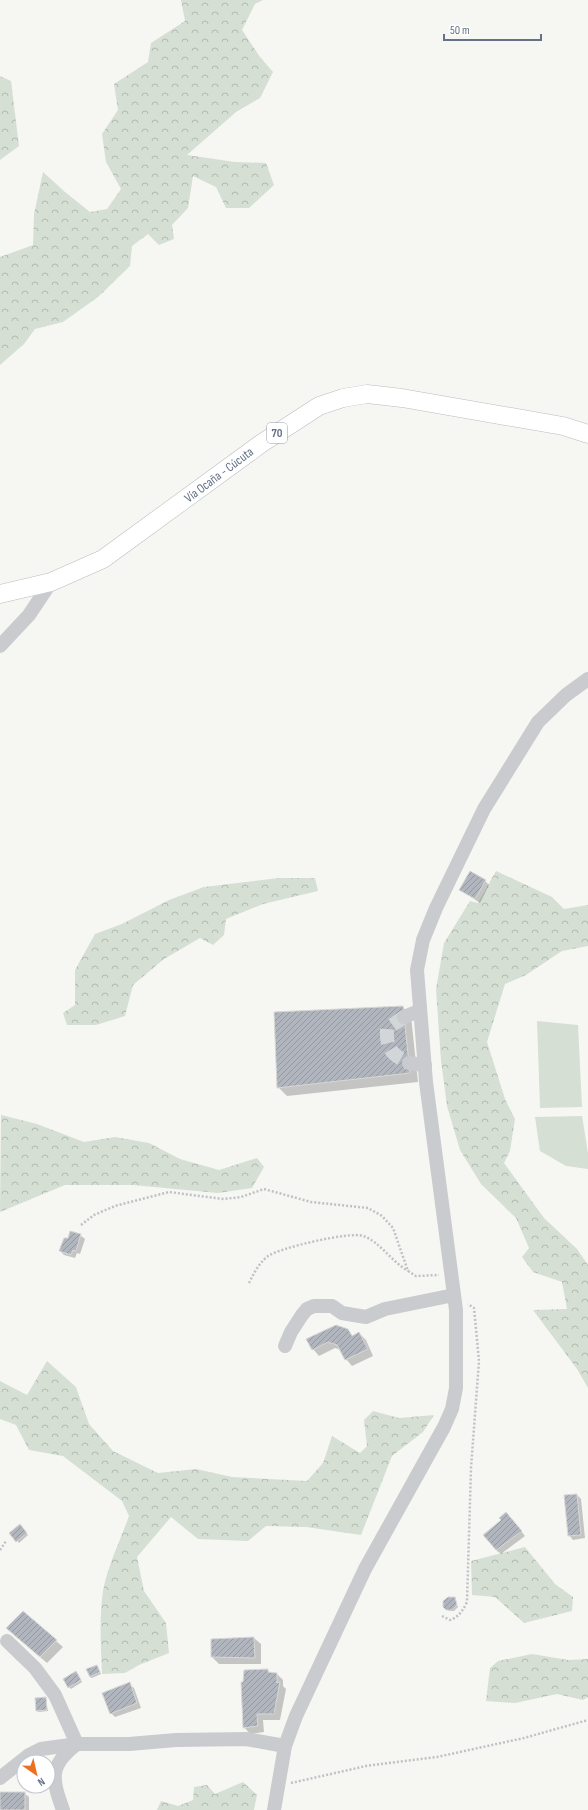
<svg xmlns="http://www.w3.org/2000/svg" width="588" height="1810" viewBox="0 0 588 1810" font-family="'Sofia Sans Condensed',sans-serif">
  <defs>
    <pattern id="forest-crowns" width="20" height="18" patternUnits="userSpaceOnUse"><rect width="20" height="18" fill="#d6dfd4"/><path d="M2 6a3 3 0 1 1 6 0M12 15a3 3 0 1 1 6 0" fill="none" stroke="#b1b9b2"/></pattern>
    <pattern id="building-hatch" width="6" height="6" patternUnits="userSpaceOnUse"><rect width="6" height="6" fill="#b1b6be"/><path d="M-1 1l2-2M0 6l6-6M5 7l2-2" fill="none" stroke="#9498a0"/></pattern>
  </defs>
  <rect width="100%" height="100%" fill="#f6f7f3"/>
  <!-- forest -->
  <g fill="url(#forest-crowns)">
    <polygon points="181,0 263,0 255,4 242,30 260,57 273,72 260,98 236,112 187,155 235,162 266,163 274,185 249,208 226,208 216,187 193,176 188,208 172,225 174,239 159,245 148,234 132,246 130,266 98,297 63,322 35,329 24,344 0,365 0,257 33,245 34,214 43,172 65,192 90,212 107,209 121,189 106,162 102,134 118,110 114,84 148,62 151,43 185,21"/>
    <polygon points="0,76 11,81 19,146 0,160"/>
    <polygon points="496,871 552,897 564,909 588,905 588,946 562,951 526,975 505,984 487,1042 505,1099 515,1119 510,1151 504,1163 544,1218 577,1249 588,1265 588,1388 577,1369 533,1310 567,1309 562,1282 533,1272 522,1257 529,1248 516,1218 481,1184 460,1150 447,1106 441,1061 436,989 444,943 470,901 478,903"/>
    <polygon points="279,878 315,878 318,891 263,904 226,919 224,935 213,945 200,938 164,959 133,985 125,1016 96,1025 67,1025 63,1013 75,1005 75,970 95,934 122,924 169,900 204,887"/>
    <polygon points="1,1115 37,1124 84,1142 115,1137 149,1143 180,1159 219,1170 257,1158 264,1167 252,1188 218,1193 133,1185 65,1185 0,1212"/>
    <path d="M47,1361L76,1387L89,1424L113,1451L158,1473L196,1469L232,1477L307,1481L323,1463L332,1436L360,1453L367,1446L364,1420L373,1411L399,1418L434,1415L423,1432L392,1456L361,1535L306,1527L266,1526L248,1541L198,1539L171,1517L137,1557L144,1591L166,1623L169,1653L139,1665L125,1673L102,1674C101,1647 99,1618 103,1591C108,1565 120,1541 129,1516L122,1501L63,1456L29,1450L16,1425L0,1419V1381L27,1395Z"/>
    <polygon points="525,1547 555,1584 573,1597 572,1611 524,1623 495,1597 472,1595 471,1561"/>
    <polygon points="532,1654 568,1660 588,1659 588,1697 583,1700 557,1694 515,1703 486,1701 490,1668 498,1661"/>
    <polygon points="243,1782 257,1795 254,1810 157,1810 161,1801 178,1806 193,1800 194,1787 207,1785 215,1794"/>
  </g>
  <!-- green -->
  <g fill="#d6dfd4">
    <polygon points="537,1021 578,1025 582,1107 540,1108"/>
    <polygon points="582,1116 588,1153 588,1169 566,1166 540,1151 535,1117"/>
  </g>
  <!-- shadow -->
  <g fill="#0003">
    <polygon points="485,881 489,885 480,903 461,890"/>
    <polygon points="403,1007 411,1016 418,1082 287,1096 278,1087"/>
    <polygon points="80,1235 85,1239 80,1254 77,1253 75,1258 64,1255 60,1251 69,1239"/>
    <polygon points="348,1330 353,1336 359,1333 366,1340 373,1356 352,1366 346,1359 341,1350 335,1348 319,1356 313,1349"/>
    <polygon points="577,1495 581,1499 585,1538 573,1540 569,1535"/>
    <polygon points="510,1517 525,1536 501,1554 496,1550"/>
    <polygon points="22,1527 28,1535 19,1543 11,1533"/>
    <polygon points="454,1598 458,1607 454,1611 449,1611 444,1606"/>
    <polygon points="23,1613 63,1647 47,1663 14,1635"/>
    <polygon points="254,1638 261,1644 261,1664 219,1664 212,1657 212,1640"/>
    <polygon points="97,1666 101,1674 92,1678 90,1677"/>
    <polygon points="267,1670 271,1673 277,1674 283,1680 283,1686 286,1689 280,1720 263,1720 264,1732 250,1734 244,1727"/>
    <polygon points="78,1674 82,1682 71,1689 69,1687"/>
    <polygon points="129,1684 134,1688 141,1708 115,1717 111,1713"/>
    <polygon points="45,1698 48,1711 39,1712 37,1711"/>
    <polygon points="24,1793 29,1797 29,1810 1,1810"/>
  </g>
  <!-- building -->
  <g fill="url(#building-hatch)" stroke="#d8d8d6">
    <polygon points="470,871 486,880 475,899 459,890"/>
    <polygon points="403,1006 410,1073 277,1088 274,1012"/>
    <polygon points="70,1231 81,1234 76,1251 73,1250 71,1255 59,1251 64,1238 68,1238"/>
    <polygon points="336,1325 348,1329 352,1336 359,1332 368,1349 345,1360 337,1345 328,1342 312,1350 306,1339"/>
    <polygon points="577,1494 581,1535 568,1536 564,1495"/>
    <polygon points="506,1512 522,1531 496,1550 483,1535 501,1520 499,1518"/>
    <polygon points="20,1524 27,1533 16,1542 9,1533"/>
    <polygon points="448,1597 455,1597 457,1605 452,1610 446,1610 443,1607 443,1601"/>
    <polygon points="23,1611 57,1640 40,1657 6,1628"/>
    <polygon points="254,1637 255,1658 211,1657 211,1639"/>
    <polygon points="97,1665 100,1672 90,1677 86,1669"/>
    <polygon points="268,1669 268,1672 277,1673 277,1683 280,1682 274,1714 257,1714 258,1726 243,1728 241,1682 243,1682 244,1670"/>
    <polygon points="76,1671 81,1680 68,1688 63,1679"/>
    <polygon points="130,1682 137,1703 110,1714 102,1693"/>
    <polygon points="46,1697 47,1710 36,1711 35,1698"/>
    <rect x="0" y="1792" width="25" height="18"/>
  </g>
  <g fill="none" stroke-linecap="round" stroke-linejoin="round">
    <!-- minor-tunnel -->
    <path stroke="#d2d6d8" stroke-width="14" stroke-dasharray="14 7" stroke-linecap="butt" d="M404,1017L387,1029C386,1049 392,1055 409,1063"/>
    <defs>
      <polyline id="major" points="0,594 51,582 103,559 262,443 319,406 343,398 367,394 402,398 563,426 588,434"/>
    </defs>
    <!-- major casing -->
    <use href="#major" stroke="#b9bcc0" stroke-width="19"/>
    <!-- path -->
    <g stroke="#c0c1c4" stroke-width="2.5" stroke-dasharray="2 2" stroke-linecap="butt">
      <polyline points="81,1225 94,1215 115,1206 169,1192 224,1199 241,1197 264,1189 311,1202 368,1208 382,1216 393,1228 408,1271 416,1276 439,1275"/>
      <path d="M249,1283C254,1273 259,1263 268,1256C279,1248 351,1231 363,1236C379,1241 391,1261 408,1271"/>
      <polyline points="0,1550 6,1541"/>
      <path d="M442,1616L450,1620C459,1617 463,1610 467,1602L471,1468L479,1361L474,1308L468,1304"/>
      <polyline points="291,1783 366,1766 437,1757 524,1738 588,1720"/>
    </g>
    <!-- minor -->
    <g stroke="#c9cbcf" stroke-width="14">
      <polyline points="0,646 29,615 51,582"/>
      <polyline points="404,1017 419,1011"/>
      <polyline points="409,1063 425,1065"/>
      <polyline points="285,1346 291,1332 302,1315 307,1309 314,1306 332,1306 342,1313 366,1317 385,1309 454,1295"/>
      <path d="M7,1641L35,1668L55,1695L77,1744C48,1766 52,1779 63,1810"/>
      <polyline points="0,1778 29,1755 41,1749 77,1744 129,1744 176,1740 246,1739 285,1746"/>
      <polyline points="274,1810 285,1746 296,1716 365,1569 444,1427 452,1409 456,1388 456,1310 426,1082 417,970 423,940 436,908 484,809 538,722 566,695 588,679"/>
    </g>
    <!-- major -->
    <use href="#major" stroke="#fff" stroke-width="18"/>
  </g>
  <g text-anchor="middle" dominant-baseline="central" stroke-width="4" stroke-linejoin="round" paint-order="stroke">
    <!-- shield labels -->
    <rect fill="#fff" stroke="#929caa" stroke-width="1" x="267" y="423" width="20" height="20" rx="3"/>
    <g font-size="12" font-weight="bold" fill="#647186">
      <text x="277" y="433">70</text>
    </g>
    <!-- street labels -->
    <g font-size="13" fill="#647186" stroke="#fff">
      <text transform="translate(219 475) rotate(-37)">Vía Ocaña - Cúcuta</text>
    </g>
  </g>
  <!-- north arrow -->
  <g transform="translate(36 1774) rotate(146)"><circle r="19" fill="#ffffff" stroke="#c1c6cf"/>
  <path d="M0-3L7 15L0 10L-7 15Z" fill="#eb701f"/>
  <text y="-6" font-size="11" font-weight="bold" text-anchor="middle" fill="#647186">N</text>
  </g>
  <!-- scale -->
  <path d="M444 34v6h97v-6" fill="none" stroke="#647186" stroke-width="2"/>
  <text x="450" y="34" font-size="12" fill="#647186" stroke="#ffffff" stroke-width="3" paint-order="stroke">50 m</text>
</svg>
